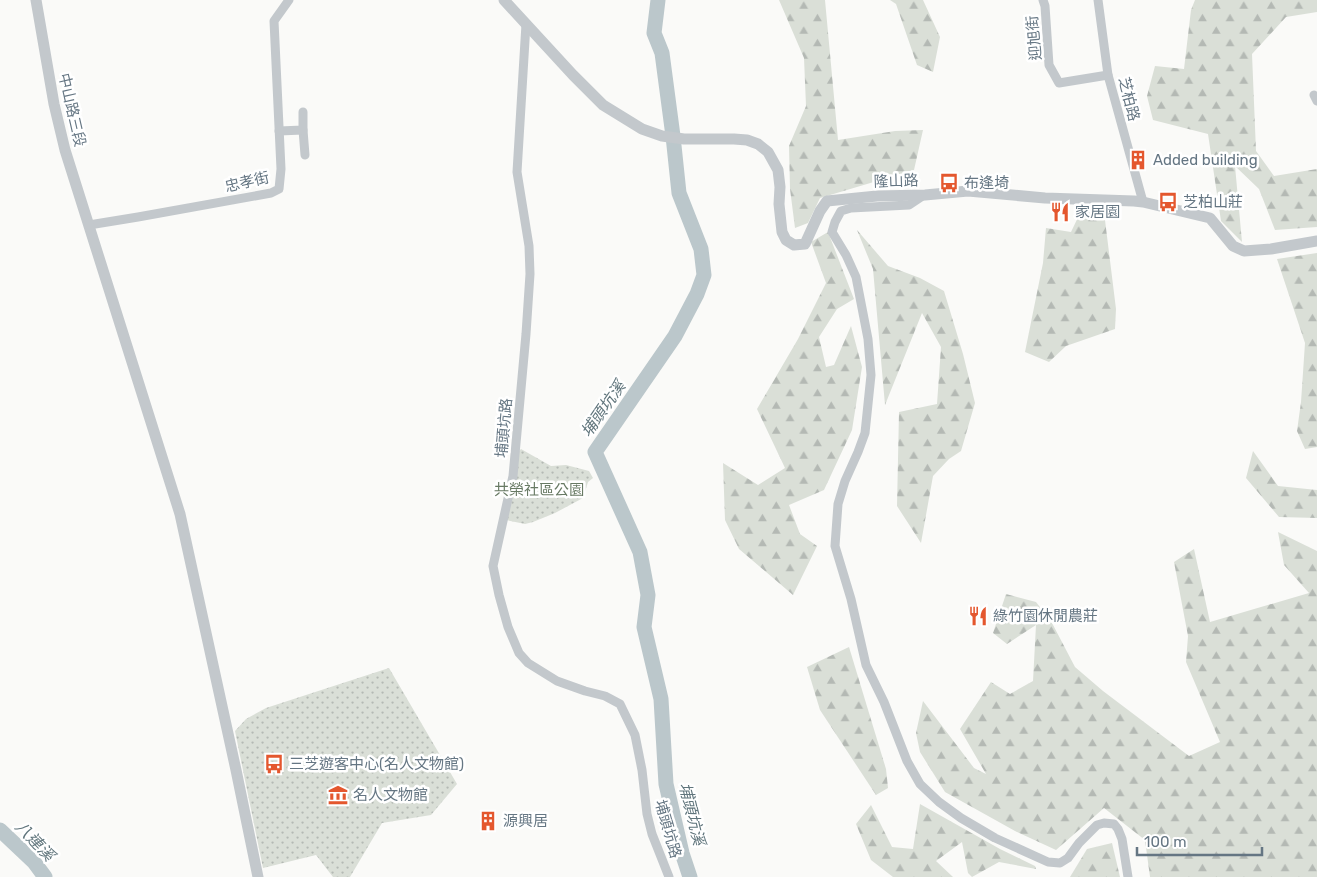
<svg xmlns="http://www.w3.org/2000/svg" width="1317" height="877" viewBox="0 0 1317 877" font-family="Rubik,'Noto Sans TC',sans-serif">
  <defs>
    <pattern id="forest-firs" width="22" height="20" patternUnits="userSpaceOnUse" patternTransform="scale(1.25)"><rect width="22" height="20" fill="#dadfd7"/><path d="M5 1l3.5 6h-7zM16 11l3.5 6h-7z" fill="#b4b9b4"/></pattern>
    <pattern id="park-dots" width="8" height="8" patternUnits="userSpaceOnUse" patternTransform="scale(1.25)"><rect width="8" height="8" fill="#dadfd7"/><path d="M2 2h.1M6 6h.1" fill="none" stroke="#b4b9b4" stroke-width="1.8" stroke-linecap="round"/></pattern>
  </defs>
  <rect width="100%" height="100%" fill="#fafaf8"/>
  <!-- forest -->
  <g fill="url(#forest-firs)">
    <polygon points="779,0 825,0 838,140 895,131 923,130 914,170 820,198 808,223 795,228 790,189 789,146 806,106 804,58"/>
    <polygon points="890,0 923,0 940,37 933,72 917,65 896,4"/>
    <polygon points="1195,0 1317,0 1317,12 1286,17 1252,54 1256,151 1274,176 1317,169 1317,227 1275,230 1259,189 1235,166 1242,242 1221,221 1208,134 1153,120 1147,96 1155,66 1184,69 1191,10"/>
    <polygon points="1082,209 1104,212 1116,309 1115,329 1066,346 1049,362 1025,352 1043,263 1046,228 1071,232"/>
    <polygon points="857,230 888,266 920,278 944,291 963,354 975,403 961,451 949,459 933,476 921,543 897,506 899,412 937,404 941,347 922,313 885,405 873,269"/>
    <polygon points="828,232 854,299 837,309 819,337 826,367 834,365 851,326 862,367 852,430 824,490 789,505 800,534 817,546 793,595 739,549 725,520 723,463 758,485 785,468 757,409 798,339 826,283 811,242"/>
    <polygon points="1317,253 1317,447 1305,449 1297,431 1301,402 1305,343 1277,259"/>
    <polygon points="1253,451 1278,486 1317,490 1317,518 1279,517 1246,478"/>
    <polygon points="1278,532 1317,551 1317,877 1150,877 1145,840 1104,808 1056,850 1015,831 945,792 920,752 916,733 923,701 974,768 986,774 960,729 991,682 1010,694 1033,681 1036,625 1007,644 993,633 1006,594 1036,602 1052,623 1075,667 1103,691 1189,756 1220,742 1186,662 1188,636 1174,562 1194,549 1210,622 1309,593 1284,565"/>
    <polygon points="849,647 886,769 888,788 876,795 820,710 807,667"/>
    <polygon points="920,804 1000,849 1035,866 1036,869 999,862 972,877 968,873 962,842 936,861 953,877 893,877 871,860 856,824 871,805 892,847 913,849"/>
    <polygon points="1112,843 1120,877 1070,877 1087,849"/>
  </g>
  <!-- park -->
  <g fill="url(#park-dots)">
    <polygon points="521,449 551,466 566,465 589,471 593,478 588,482 583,498 555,513 533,522 525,524 506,520 518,452"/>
    <polygon points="389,668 457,784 431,815 382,823 350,877 333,877 316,855 263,868 235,731 246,719 266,708"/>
  </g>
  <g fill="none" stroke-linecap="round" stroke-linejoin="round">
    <!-- river -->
    <g stroke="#bbc7cb" stroke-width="15">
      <polyline points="658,0 654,33 662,53 673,136 679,193 701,249 704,275 697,294 675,336 595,452 640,552 648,595 644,627 661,699 666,784 682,853 690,877"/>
      <polyline points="0,830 34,862 45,877"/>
    </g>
    <!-- minor -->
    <g stroke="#c3c8cc" stroke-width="9">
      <polyline points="1043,0 1045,6 1049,65 1059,83 1108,75"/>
      <polyline points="1098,0 1108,75 1143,202"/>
      <polyline points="526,24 517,172 529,246 530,274 526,334 513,476 493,566 499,595 508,627 519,653 528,663 557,681 585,691 605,696 620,704 635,735 642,770 647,814 652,834 669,877"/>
      <polyline points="1314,95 1317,101"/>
      <polyline points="303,130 305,155"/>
      <polyline points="279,131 303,130 303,112"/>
      <polyline points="924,195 909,205 851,208 841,211 835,222 832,232 846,255 856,277 868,339 871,375 865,433 858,452 845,481 838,504 835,546 851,599 866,665 884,702 907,761 920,784 939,802 961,818 995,838 1048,862 1060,863 1068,858 1079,843 1097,825 1104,823 1114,824 1118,829 1122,839 1128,877"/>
      <polyline points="89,225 138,217 271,193 279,189 281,169 274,21 289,0"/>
    </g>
    <!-- tertiary -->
    <g stroke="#c3c8cc" stroke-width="11">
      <polyline points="36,0 54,104 65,150 180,514 236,770 258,877"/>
      <polyline points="504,0 573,75 603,105 642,129 662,136 684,139 734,139 747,140 758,144 768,152 778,170 780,187 779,204 782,232 786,240 794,245 805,244 820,211 827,201 877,196 925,195 968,191 1045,198 1134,201 1143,202 1210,218 1233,246 1244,251 1271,249 1317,241"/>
    </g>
  </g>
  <!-- icons -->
  <defs>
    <symbol id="building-bare" viewBox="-9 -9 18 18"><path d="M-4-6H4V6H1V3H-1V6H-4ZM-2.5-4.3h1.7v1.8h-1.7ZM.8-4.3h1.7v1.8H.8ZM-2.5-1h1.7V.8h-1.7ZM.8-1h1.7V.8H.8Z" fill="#e4572e" stroke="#fff" stroke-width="2.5" paint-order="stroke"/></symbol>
    <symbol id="bus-bare" viewBox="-9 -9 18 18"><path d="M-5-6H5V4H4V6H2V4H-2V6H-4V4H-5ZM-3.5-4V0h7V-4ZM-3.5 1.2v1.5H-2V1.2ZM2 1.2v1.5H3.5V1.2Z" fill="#e4572e" stroke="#fff" stroke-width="2.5" paint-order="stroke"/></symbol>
    <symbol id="restaurant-bare" viewBox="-9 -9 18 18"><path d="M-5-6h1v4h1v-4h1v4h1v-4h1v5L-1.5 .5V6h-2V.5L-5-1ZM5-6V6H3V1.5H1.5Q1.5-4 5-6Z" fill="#e4572e" stroke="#fff" stroke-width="2.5" paint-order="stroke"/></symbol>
    <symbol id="museum-bare" viewBox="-9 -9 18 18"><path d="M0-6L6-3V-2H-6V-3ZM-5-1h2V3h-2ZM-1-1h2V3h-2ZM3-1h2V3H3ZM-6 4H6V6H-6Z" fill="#e4572e" stroke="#fff" stroke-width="2.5" paint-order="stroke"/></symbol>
  </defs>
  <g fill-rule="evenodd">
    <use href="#building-bare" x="1124" y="146" width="28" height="28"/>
    <use href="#bus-bare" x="935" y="169" width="28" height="28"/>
    <use href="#bus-bare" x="1154" y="188" width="28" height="28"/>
    <use href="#restaurant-bare" x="1046" y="198" width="28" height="28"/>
    <use href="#restaurant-bare" x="964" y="602" width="28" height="28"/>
    <use href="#bus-bare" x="260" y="750" width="28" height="28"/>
    <use href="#museum-bare" x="324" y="781" width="28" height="28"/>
    <use href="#building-bare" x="474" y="807" width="28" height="28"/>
  </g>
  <g text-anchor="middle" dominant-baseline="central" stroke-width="5" stroke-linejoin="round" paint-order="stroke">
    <!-- street labels -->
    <g font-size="15" fill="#657683" stroke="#fff">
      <text transform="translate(1034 38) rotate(-95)">迎旭街</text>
      <text transform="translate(1129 99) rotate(76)">芝柏路</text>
      <text transform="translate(72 110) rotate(77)">中山路三段</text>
      <text transform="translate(896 181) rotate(-2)">隆山路</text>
      <text transform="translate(247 182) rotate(-13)">忠孝街</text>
      <text transform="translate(504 428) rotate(-85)">埔頭坑路</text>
      <text transform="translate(668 829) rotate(74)">埔頭坑路</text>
    </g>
    <!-- poi labels -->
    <g font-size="15" fill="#657683" stroke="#fff" text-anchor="start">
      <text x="1153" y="160">Added building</text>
      <text x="964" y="183">布逢埼</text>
      <text x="1183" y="202">芝柏山莊</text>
      <text x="1075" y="212">家居園</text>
      <text x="993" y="616">綠竹園休閒農莊</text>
      <text x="289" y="764">三芝遊客中心(名人文物館)</text>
      <text x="353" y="795">名人文物館</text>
      <text x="503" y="821">源興居</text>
    </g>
    <!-- park labels -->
    <g font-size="15" fill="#687a64" stroke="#fff">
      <text x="539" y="490">共榮社區公園</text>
    </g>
    <!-- water labels -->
    <g font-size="16" font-style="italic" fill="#60757c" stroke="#fff">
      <text transform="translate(603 409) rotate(-55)">埔頭坑溪</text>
      <text transform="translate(692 814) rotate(76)">埔頭坑溪</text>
      <text transform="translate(35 841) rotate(46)">八連溪</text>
    </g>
  </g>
  <!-- scale -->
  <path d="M1137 847v8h125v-8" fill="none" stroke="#657683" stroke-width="2.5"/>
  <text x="1144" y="847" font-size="15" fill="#657683" stroke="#ffffff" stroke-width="4" paint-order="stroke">100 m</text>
</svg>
